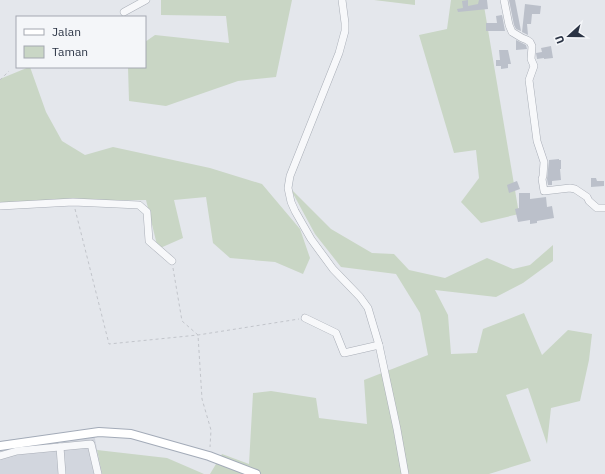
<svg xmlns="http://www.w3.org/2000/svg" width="605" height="474" viewBox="0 0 605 474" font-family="'IBM Plex Sans',sans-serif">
  <rect width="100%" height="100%" fill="#e4e7ec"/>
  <!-- built -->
  <polygon fill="#d2d6de" points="93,429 102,474 0,474 0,441"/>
  <!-- green -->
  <g fill="#c9d6c5">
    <polygon points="161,0 292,0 276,77 238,81 166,106 129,101 128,67 145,67 145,42 155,35 229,43 226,16 161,15"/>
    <polygon points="374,0 415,0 415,5"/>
    <polygon points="451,0 483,0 519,214 481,223 461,202 479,178 476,150 454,153 419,35 447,29"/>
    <polygon points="29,67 30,67 46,112 62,141 85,155 113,147 210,168 262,184 300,229 310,258 303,274 275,262 230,258 213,243 206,197 174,200 183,238 158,249 146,200 79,201 0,209 0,79"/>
    <polygon points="290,188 331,229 372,253 394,254 409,270 445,278 487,258 513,269 530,265 553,245 553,261 523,283 496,297 435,290 448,315 451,354 477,353 483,329 524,313 542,355 568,330 592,334 589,360 580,401 551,408 547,444 528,388 506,395 531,461 489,474 210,474 222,454 249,464 253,393 271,391 316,398 319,418 367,424 364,380 428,355 420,313 396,274 341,267 315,234"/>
    <polygon points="97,450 167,458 204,474 102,474"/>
  </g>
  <!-- building -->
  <g fill="#bbc0ca">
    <polygon points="468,0 468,6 478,4 479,0 487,0 488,9 458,12 457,9 463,8 462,1"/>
    <polygon points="509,0 515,0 521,31 516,29 514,25"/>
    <polygon points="525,4 541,6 540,14 532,14 531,24 527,24 528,35 522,32"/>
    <polygon points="502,15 505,31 486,31 486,23 497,23 496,16"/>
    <polygon points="516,40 526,45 527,49 516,50"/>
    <polygon points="551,46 553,58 544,59 544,58 537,59 536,53 542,52 541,48"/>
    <polygon points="499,50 508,50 511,64 508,64 508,68 501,69 501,66 496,66 496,60 500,60"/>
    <polygon points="559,159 559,160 561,160 561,169 560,169 561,180 552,181 552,185 548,185 547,179 549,160"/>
    <polygon points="591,178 596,178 597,181 604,181 604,186 591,187"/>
    <polygon points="517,181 520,189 509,193 507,185"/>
    <polygon points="519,193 530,193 530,199 546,197 547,207 552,206 554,218 537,221 537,223 530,224 530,220 518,222 515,209 519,208"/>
  </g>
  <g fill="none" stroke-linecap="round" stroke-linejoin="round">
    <defs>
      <g id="minor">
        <polyline points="342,0 345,23 345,31 339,53 290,176 288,188 291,202 295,211 311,239 333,269 360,297 368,308 379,345 397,429 405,474"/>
        <polyline points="504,0 509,25 512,32 522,38 527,40 530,42 532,46 531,59 534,66 529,80 537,141 544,162 543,176 542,179 544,191 570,188 575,189 587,197 589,201 597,208 605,208"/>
        <polyline points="124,12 146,0"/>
        <polyline points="0,206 73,202 139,205 147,212 149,241 172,261"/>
        <polyline points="305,318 336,333 344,353 379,345"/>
        <polyline points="60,447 62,474"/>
        <polyline points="0,456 17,451 91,444 98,474"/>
      </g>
      <polyline id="major" points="0,446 99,432 131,434 209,456 256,474"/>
    </defs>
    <!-- minor casing -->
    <use href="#minor" stroke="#a9aeb7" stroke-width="8"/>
    <!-- major casing -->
    <use href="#major" stroke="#a3abb8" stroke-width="10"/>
    <!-- path -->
    <g stroke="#c2c5cb" stroke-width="1" stroke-dasharray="3 3" stroke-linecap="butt">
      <polyline points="0,80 9,71"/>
      <polyline points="75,209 109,344 198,335 299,319"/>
      <polyline points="173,268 182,321 198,335 202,399 211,430 210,447"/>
    </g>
    <!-- minor -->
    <use href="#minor" stroke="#f7f8fa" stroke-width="7"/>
    <!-- major -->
    <use href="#major" stroke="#fff" stroke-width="8"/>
  </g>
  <!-- legend -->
  <rect x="16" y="16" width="130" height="52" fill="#f4f6f9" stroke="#a4a8b1"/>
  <rect x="24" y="29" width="20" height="6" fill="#ffffff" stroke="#a4a8b1"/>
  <text x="52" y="36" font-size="12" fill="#2b3445">Jalan</text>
  <rect x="24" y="46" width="20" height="12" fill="#c9d6c5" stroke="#a4a8b1"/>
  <text x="52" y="56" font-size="12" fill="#2b3445">Taman</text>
  <!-- north arrow -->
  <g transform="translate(569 36) rotate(249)" stroke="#f4f6f9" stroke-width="3" paint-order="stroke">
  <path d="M0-3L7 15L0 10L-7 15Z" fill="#2b3445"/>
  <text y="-6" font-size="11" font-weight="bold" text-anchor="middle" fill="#2b3445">U</text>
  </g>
</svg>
